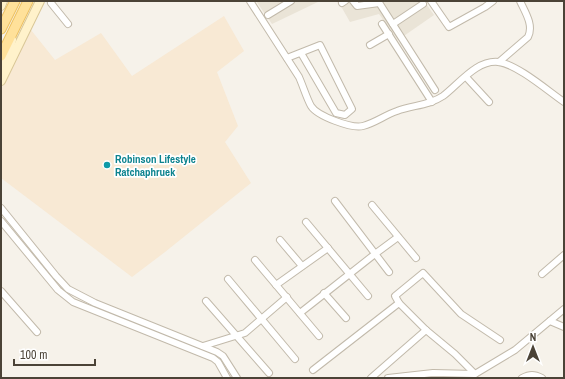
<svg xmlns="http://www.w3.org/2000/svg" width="565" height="379" viewBox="0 0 565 379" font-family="'Archivo Narrow',sans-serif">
  <rect width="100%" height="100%" fill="#f6f2ea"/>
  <!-- residential -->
  <g fill="#eae4d7">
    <polygon points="256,1 320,1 272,24"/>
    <polygon points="338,1 424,1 434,15 398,40 379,14 350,22"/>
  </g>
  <!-- commercial -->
  <polygon fill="#f8e9d4" points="224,16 244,51 217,72 238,126 225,142 251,183 165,252 132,277 1,178 1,89 31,30 55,60 101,33 132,76"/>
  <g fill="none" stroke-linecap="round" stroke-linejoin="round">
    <defs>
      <g id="minor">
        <path d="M250,1L299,77C303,86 307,99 311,106C317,116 352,129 363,126C375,123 385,115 397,111C413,105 428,106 443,96C459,84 477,59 499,62C518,65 548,91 564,102"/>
        <polyline points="353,1 357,6 379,3"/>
        <polyline points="378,1 435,90"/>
        <polyline points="431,1 449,27 485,7 493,1"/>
        <polyline points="51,3 68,24"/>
        <polyline points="342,3 345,1"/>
        <polyline points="268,15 291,1"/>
        <polyline points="382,24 432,102"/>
        <polyline points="393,24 423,4"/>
        <polyline points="370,45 389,34"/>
        <polyline points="287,58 320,45 352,109 345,115 336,113 301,53"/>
        <path d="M499,62L528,37C534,25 525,12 520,1"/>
        <polyline points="466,77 489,102"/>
        <polyline points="335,201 389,272"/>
        <polyline points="372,205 416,258"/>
        <polyline points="1,208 56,276 68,289 95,303 217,352 223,356 237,378"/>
        <polyline points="1,221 58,290 73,302 213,358 218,362 227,378"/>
        <polyline points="306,222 368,296"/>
        <polyline points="280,240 302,266"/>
        <polyline points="255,260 319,336"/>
        <polyline points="542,274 564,255"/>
        <polyline points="228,279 295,359"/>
        <polyline points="276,285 328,248"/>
        <polyline points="1,291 37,332"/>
        <polyline points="324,293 346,318"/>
        <polyline points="206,301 269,373"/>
        <polyline points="399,303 395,296 423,273 461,314 500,340"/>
        <polyline points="300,313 375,254 398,237"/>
        <polyline points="550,321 564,327"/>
        <polyline points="203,346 245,333 287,297"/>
        <polyline points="313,370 399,303 426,330 455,354 475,374"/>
        <polyline points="371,378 426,330"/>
        <polyline points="388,378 433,373 475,374 515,350 564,309"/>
        <path d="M522,378C530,374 534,374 542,378"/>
      </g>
      <g id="secondary">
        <polyline points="1,6 3,1"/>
        <polyline points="4,67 12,40"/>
        <polyline points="1,81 40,1"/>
      </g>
      <g id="primary">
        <polyline points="1,29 15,1"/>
        <polyline points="1,56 28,1"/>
      </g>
    </defs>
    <!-- minor casing -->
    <use href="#minor" stroke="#c2baab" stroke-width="8"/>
    <!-- secondary casing -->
    <use href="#secondary" stroke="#d9c797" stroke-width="10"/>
    <!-- primary casing -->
    <use href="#primary" stroke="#edc161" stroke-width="11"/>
    <!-- minor -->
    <use href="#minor" stroke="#fff" stroke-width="6"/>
    <!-- secondary -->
    <use href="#secondary" stroke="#fff2cb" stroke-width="8"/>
    <!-- primary -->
    <use href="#primary" stroke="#ffe19a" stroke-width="9"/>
  </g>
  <!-- markers -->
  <circle fill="#0f9aa8" stroke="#fff" stroke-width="1.5" cx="107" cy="165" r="4"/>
  <g text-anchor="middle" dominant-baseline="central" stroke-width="3.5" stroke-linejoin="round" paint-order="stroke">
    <!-- culture labels -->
    <g font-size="11" font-weight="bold" fill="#0d838f" stroke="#fff" text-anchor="start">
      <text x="115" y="159">Robinson Lifestyle<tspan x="115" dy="13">Ratchaphruek</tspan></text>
    </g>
  </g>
  <!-- border -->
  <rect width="565" height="379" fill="none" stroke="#4b4337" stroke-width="4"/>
  <!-- north arrow -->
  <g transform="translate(533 347)" stroke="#ffffff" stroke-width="3" paint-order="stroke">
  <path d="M0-3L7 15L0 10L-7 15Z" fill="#4b4337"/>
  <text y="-6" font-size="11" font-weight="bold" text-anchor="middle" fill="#4b4337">N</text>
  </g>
  <!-- scale -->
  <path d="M14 359v6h81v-6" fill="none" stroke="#4b4337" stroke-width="2"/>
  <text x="20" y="359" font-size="12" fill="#4b4337" stroke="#ffffff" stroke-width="3" paint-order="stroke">100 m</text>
</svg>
